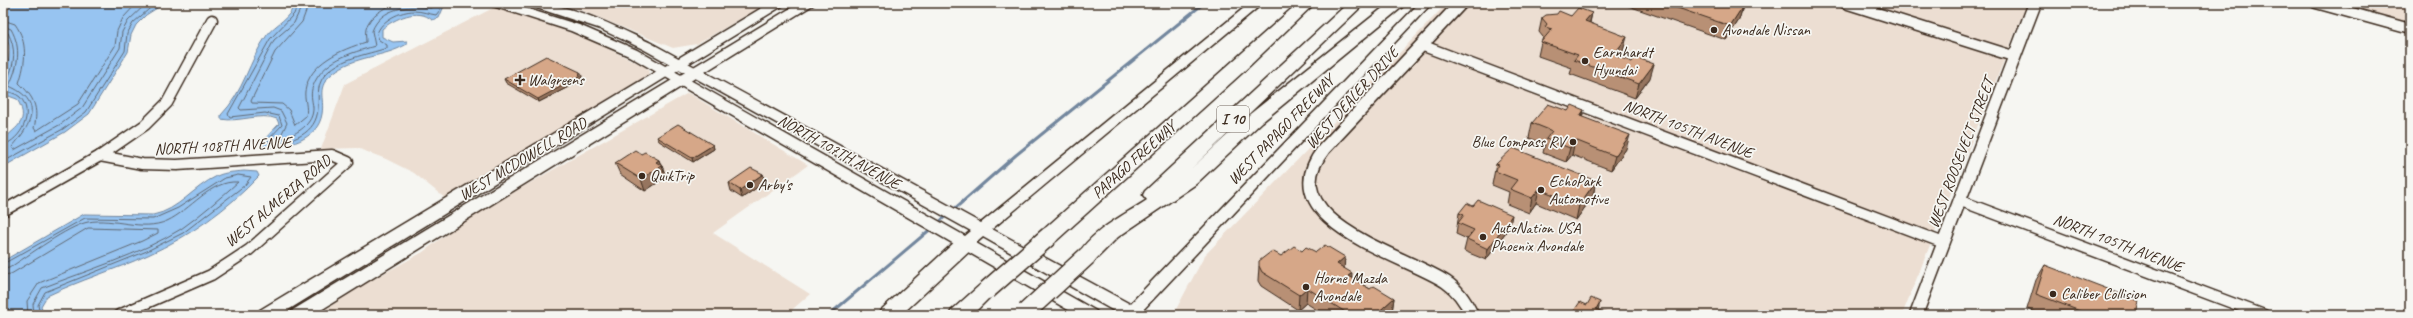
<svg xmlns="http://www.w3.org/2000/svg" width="2413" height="318" viewBox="0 0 2413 318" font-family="Caveat,sans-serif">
  <rect width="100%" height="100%" fill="#f6f6f2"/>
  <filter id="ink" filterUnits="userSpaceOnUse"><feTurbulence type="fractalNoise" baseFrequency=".025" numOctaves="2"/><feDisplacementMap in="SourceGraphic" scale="8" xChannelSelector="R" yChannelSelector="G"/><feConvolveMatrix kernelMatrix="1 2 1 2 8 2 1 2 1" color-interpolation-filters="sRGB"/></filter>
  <g filter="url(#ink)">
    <!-- built -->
    <g fill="#ecded2">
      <polygon points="563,3 768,3 697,44 673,48"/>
      <polygon points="1447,3 2027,3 1902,315 1173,315 1205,255 1313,144"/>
      <polygon points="2296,3 2410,3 2410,35"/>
      <polygon points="495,7 535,19 592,41 644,66 649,71 648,75 446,199 414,173 386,159 357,148 321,149 345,84"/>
      <polygon points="688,93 808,165 713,233 810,294 786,315 317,315 359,287 423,252 457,226 498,201"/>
    </g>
    <!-- water -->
    <g fill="#97c4f1" stroke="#72869d">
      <path d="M5,3H165L146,15L136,25L131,35L128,52L89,114L65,132L3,167C3,160 2,151 3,144C6,129 34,127 17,99L3,94C3,77 11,63 9,45C8,40 5,38 4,34C1,27 1,9 5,3Z"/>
      <path d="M294,3H436L444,6L439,18L432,20C418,7 394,19 382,29V37L393,42L407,41V44C384,58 355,55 333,73C315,88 325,97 322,114C318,140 286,148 264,147L260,144L279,124L277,119C261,112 238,123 221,119V115C244,92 249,60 267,35C275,24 292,18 294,3Z"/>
      <path d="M244,171L257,172L259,176C228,209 190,236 148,255C115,270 80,280 47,296L41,306L44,315H3V261L84,214L153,215C179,210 193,187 217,176C225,172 235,172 244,171Z"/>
    </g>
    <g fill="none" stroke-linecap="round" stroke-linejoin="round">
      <!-- shore -->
      <g stroke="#606872" stroke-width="1">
        <path d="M298,3L294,14L270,39L228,114L230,117L265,113L279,116L282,125L268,140L269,143C291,143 317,134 318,108C319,97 316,87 324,76C339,58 366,55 387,48V45L379,40L377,34C381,20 401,11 414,11C422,11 429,14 436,15L440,10L438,3"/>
        <path d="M303,3L294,23L274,40L239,108L241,110L273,108L281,111L287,123L281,135L283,138C297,134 314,124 313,107C312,100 310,93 313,86C323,60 351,53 375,46L372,31C381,7 409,5 431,8L433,3"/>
        <path d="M309,3L302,22L275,52L251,101L252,103L282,104L289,110L295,125L306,116C308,107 304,99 305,91C310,62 341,50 366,42C366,38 365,33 366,29C369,15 385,7 398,3"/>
        <path d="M3,20L15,24C28,42 26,62 19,83C34,97 39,108 34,128L36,131L78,104L115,46L117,31L123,18L137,3"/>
        <path d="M3,26L11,29C22,49 18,66 9,86C44,101 32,124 12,147L14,150L61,124L82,108L120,48L122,32L128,21L147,3"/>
        <path d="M3,31L8,33C16,48 15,63 8,78L3,80"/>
        <path d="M3,90C8,92 16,93 20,97C35,113 21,140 3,145"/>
        <polyline points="3,162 63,129 86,112 125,51 127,34 133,23 156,3"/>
        <polyline points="3,264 85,218 153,219 178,208 225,178 238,175 251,177 245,185 183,233 147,251 45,292 38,305 40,315"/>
        <path d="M3,269L9,268C28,256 68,226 88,222C114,217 142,232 167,221C191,210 210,180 238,182C220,198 201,215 181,229C139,255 88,270 42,288L33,304L34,315"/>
        <polyline points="3,275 11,274 88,228 158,230 158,233 142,241 39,283 27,301 28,315"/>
      </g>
      <!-- stream -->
      <g stroke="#72869d" stroke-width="3">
        <polyline points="952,211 1016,155 1204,3"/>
        <polyline points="937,224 948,214"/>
        <polyline points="829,315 933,227"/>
      </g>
      <defs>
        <g id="minor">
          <polyline points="1845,3 2013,56"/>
          <polyline points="2316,3 2410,29"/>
          <polyline points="1421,45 1944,243"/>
          <polyline points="100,156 142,164 177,165 332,155 348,162 249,250 211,275 119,315"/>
          <polyline points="1961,201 2264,315"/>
          <polyline points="3,211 100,156 145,125 167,103 212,20"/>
        </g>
        <g id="tertiary">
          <path d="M1461,3L1324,149C1267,221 1406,255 1446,282C1458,290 1466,302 1472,315"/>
          <polyline points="1916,315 2035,3"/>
        </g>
        <path id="secondary" d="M491,3H509L579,25L637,50L965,236L971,231L643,49L598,28L531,6L529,3C571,3 614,26 651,43L981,223L1250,3H1263L992,229L1130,304L1419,3H1432L1142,311L1144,315H1121L983,237L976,243L1096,311L1098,315H1077L629,56L571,31L493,6Z"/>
        <g id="primary">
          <polygon points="770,3 787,3 280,315 257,315 260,310"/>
          <polygon points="799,3 816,3 313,315 290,315 293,310"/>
        </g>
        <g id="motorway">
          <polygon points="1298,3 1315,3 1242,73 1056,241 1049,243 1042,241 1039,236 1042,231"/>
          <path d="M1348,3H1365L1191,169L1250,114L1389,3H1407L1262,122L1196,184L1118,237L1094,261L1087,263L1080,261L1077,256C1092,230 1123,216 1147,200L1143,195L1145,191Z"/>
          <polygon points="965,237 972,239 975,244 972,249 901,315 878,315 881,310 958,239"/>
          <polygon points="987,283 994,285 997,290 972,315 949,315 952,310 980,285"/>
        </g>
      </defs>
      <!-- minor casing -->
      <use href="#minor" stroke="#3b2a1e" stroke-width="13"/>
      <!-- tertiary casing -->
      <use href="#tertiary" stroke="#3b2a1e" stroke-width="15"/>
      <!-- secondary casing -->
      <use href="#secondary" stroke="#3b2a1e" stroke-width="3"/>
      <!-- primary casing -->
      <use href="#primary" stroke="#3b2a1e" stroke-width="3"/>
      <!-- motorway casing -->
      <use href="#motorway" stroke="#3b2a1e" stroke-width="3"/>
      <!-- minor -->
      <use href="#minor" stroke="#f6f6f2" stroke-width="10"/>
      <!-- tertiary -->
      <use href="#tertiary" stroke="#f6f6f2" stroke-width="12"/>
      <!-- secondary -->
      <use href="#secondary" fill="#f6f6f2" fill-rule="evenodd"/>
      <!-- primary -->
      <use href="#primary" fill="#f6f6f2" fill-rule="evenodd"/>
      <!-- motorway -->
      <use href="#motorway" fill="#f6f6f2" fill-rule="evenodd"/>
      <defs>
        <g id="motorway-bridge">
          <polyline points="987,290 1049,236"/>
          <polyline points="1026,312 1087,256"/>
        </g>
      </defs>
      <!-- motorway-bridge casing -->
      <use href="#motorway-bridge" stroke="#3b2a1e" stroke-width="21" stroke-linecap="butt"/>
      <!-- motorway-bridge -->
      <use href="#motorway-bridge" stroke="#f6f6f2" stroke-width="18"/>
    </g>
    <!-- wall -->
    <g fill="#b89075" stroke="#3b2a1e">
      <polygon points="1620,3 1733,3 1743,6 1739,20 1726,40"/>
      <polygon points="1592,13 1590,23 1623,51 1619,57 1650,78 1635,98 1570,74 1572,68 1538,56 1541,42 1542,40 1543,37 1539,32 1542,18 1571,16"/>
      <polygon points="582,76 580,81 539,102 506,83 504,79"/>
      <polygon points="1584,110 1582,117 1626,149 1611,170 1572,155 1566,162 1543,153 1545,144 1529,138 1532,123 1568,111"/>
      <polygon points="657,137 713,145 714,149 693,162 659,141"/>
      <polygon points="641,154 659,160 661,165 662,166 666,177 645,191 620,174 615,163"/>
      <polygon points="1496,164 1596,181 1593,196 1576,220 1536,203 1529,213 1507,204 1509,192 1492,185"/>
      <polygon points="763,174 765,182 742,198 731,191 729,183"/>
      <polygon points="1459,213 1510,226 1486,260 1464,251 1467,239 1456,234"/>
      <polygon points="1316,252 1345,257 1344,268 1352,278 1370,289 1394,298 1392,312 1389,315 1325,315 1306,303 1298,310 1261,286 1258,281 1259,266 1281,256"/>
      <polygon points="2045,265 2136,315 2043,315 2027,309 2036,280"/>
    </g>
    <!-- shaded-wall -->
    <g fill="#96755f" stroke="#3b2a1e">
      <polygon points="1743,6 1739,20 1726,40 1730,26"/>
      <polygon points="1592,13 1589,26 1585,21"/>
      <polygon points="1627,37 1623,51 1616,60 1615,53"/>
      <polygon points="1654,64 1650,78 1635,98 1639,84"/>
      <polygon points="580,72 582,76 580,81 539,102 538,99"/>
      <polygon points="1584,110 1580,124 1580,116"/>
      <polygon points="1630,135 1626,149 1611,170 1615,156"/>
      <polygon points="1575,140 1572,155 1566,162 1570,148"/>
      <polygon points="713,145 714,149 693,162 692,158"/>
      <polygon points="659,160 661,166 662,166 666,177 645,191 641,179 656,162"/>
      <polygon points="763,174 765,182 742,198 740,190"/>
      <polygon points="1596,181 1593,196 1576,220 1579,205"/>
      <polygon points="1539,189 1536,203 1529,213 1532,198"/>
      <polygon points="1512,215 1510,226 1486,260 1488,249"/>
      <polygon points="1345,257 1344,271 1337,264"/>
      <polygon points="1352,273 1351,288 1348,276"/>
      <polygon points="1307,288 1306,303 1298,310 1299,295"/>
      <polygon points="1394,298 1392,312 1389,315 1375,315"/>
      <polygon points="1600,302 1597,315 1596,309"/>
    </g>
    <!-- building -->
    <g fill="#d6a788" stroke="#3b2a1e">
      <polygon points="1663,3 1733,3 1743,6 1730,26"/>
      <polygon points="1578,8 1592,13 1585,21 1627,37 1615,53 1618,54 1616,56 1632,62 1635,57 1654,64 1639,84 1574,60 1578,55 1541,42 1552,29 1545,27 1547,24 1542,18 1546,15 1557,14 1559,11 1571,16"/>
      <polygon points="546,56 580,72 579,77 538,99 504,79"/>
      <polygon points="1548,104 1568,111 1572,105 1584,110 1580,116 1630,135 1615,156 1575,140 1570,148 1546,139 1552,131 1532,123"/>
      <polygon points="678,124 713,145 692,158 657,137"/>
      <polygon points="1513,148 1596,181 1579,205 1539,189 1532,198 1510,189 1517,180 1495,171 1499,165 1496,164"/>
      <polygon points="635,150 641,154 645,152 659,160 656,162 662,166 641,179 615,163"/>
      <polygon points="751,168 763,174 740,190 729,183"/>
      <polygon points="1478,200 1512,215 1488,249 1467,239 1474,230 1458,223 1464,215 1459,213 1467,203 1473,206"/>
      <polygon points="1325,245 1345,257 1337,264 1352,273 1348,276 1370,289 1374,286 1394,298 1375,315 1350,315 1307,288 1299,295 1262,272 1259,266 1259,261 1272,251 1281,256 1294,246 1302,251 1306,247 1316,252"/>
      <polygon points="2045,265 2139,301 2136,315 2090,315 2036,294"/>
      <polygon points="1591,298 1600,302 1596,309 1610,315 1571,315 1580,302 1587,305"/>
    </g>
  </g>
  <!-- markers -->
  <g fill="#3b2a1e" stroke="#f6f6f2" stroke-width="1.5">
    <circle cx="1714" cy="30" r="4"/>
    <circle cx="1585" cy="61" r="4"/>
    <path d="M518 74h4v4h4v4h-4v4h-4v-4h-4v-4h4z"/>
    <circle cx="1573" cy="142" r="4"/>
    <circle cx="642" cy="176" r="4"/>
    <circle cx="750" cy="185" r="4"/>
    <circle cx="1541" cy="190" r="4"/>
    <circle cx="1483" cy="237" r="4"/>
    <circle cx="1306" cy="287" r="4"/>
    <circle cx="2053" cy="294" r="4"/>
  </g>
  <g text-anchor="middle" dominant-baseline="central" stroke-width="3.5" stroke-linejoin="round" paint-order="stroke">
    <!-- shield labels -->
    <rect fill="#f6f6f2" stroke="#73675e" stroke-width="1" x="1217" y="106" width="32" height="26" rx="3"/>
    <g font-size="15" font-weight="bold" fill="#3b2a1e">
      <text x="1233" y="119">I 10</text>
    </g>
    <!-- poi labels -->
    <g font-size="16" fill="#3b2a1e" stroke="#f6f6f2" text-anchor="start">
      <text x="1722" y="30">Avondale Nissan</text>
      <text x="1593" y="52">Earnhardt<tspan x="1593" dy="18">Hyundai</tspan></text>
      <text x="528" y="80">Walgreens</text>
      <text x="1565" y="142" text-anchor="end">Blue Compass RV</text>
      <text x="650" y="176">QuikTrip</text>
      <text x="1549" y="181">EchoPark<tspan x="1549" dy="18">Automotive</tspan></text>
      <text x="758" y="185">Arby's</text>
      <text x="1491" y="228">AutoNation USA<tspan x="1491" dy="18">Phoenix Avondale</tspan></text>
      <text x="1314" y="278">Horne Mazda<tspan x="1314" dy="18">Avondale</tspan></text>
      <text x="2061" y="294">Caliber Collision</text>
    </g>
    <!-- street labels -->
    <g font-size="16" fill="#3b2a1e" stroke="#f6f6f2">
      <text transform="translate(1352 98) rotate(-48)">WEST DEALER DRIVE</text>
      <text transform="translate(1688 129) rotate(21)">NORTH 105TH AVENUE</text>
      <text transform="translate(1281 130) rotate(-46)">WEST PAPAGO FREEWAY</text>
      <text transform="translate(223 146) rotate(-3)">NORTH 108TH AVENUE</text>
      <text transform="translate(839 152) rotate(29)">NORTH 107TH AVENUE</text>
      <text transform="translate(1961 153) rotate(-69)">WEST ROOSEVELT STREET</text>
      <text transform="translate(523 159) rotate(-31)">WEST MCDOWELL ROAD</text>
      <text transform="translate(1134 160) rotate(-42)">PAPAGO FREEWAY</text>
      <text transform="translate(278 201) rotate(-40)">WEST ALMERIA ROAD</text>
      <text transform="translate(2118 243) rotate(21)">NORTH 105TH AVENUE</text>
    </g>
  </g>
  <!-- margin -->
  <rect width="2413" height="318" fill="none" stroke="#f6f6f2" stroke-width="16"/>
  <rect x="8" y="8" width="2397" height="302" fill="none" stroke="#3b2a1e" stroke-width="1.5" filter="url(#ink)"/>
</svg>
